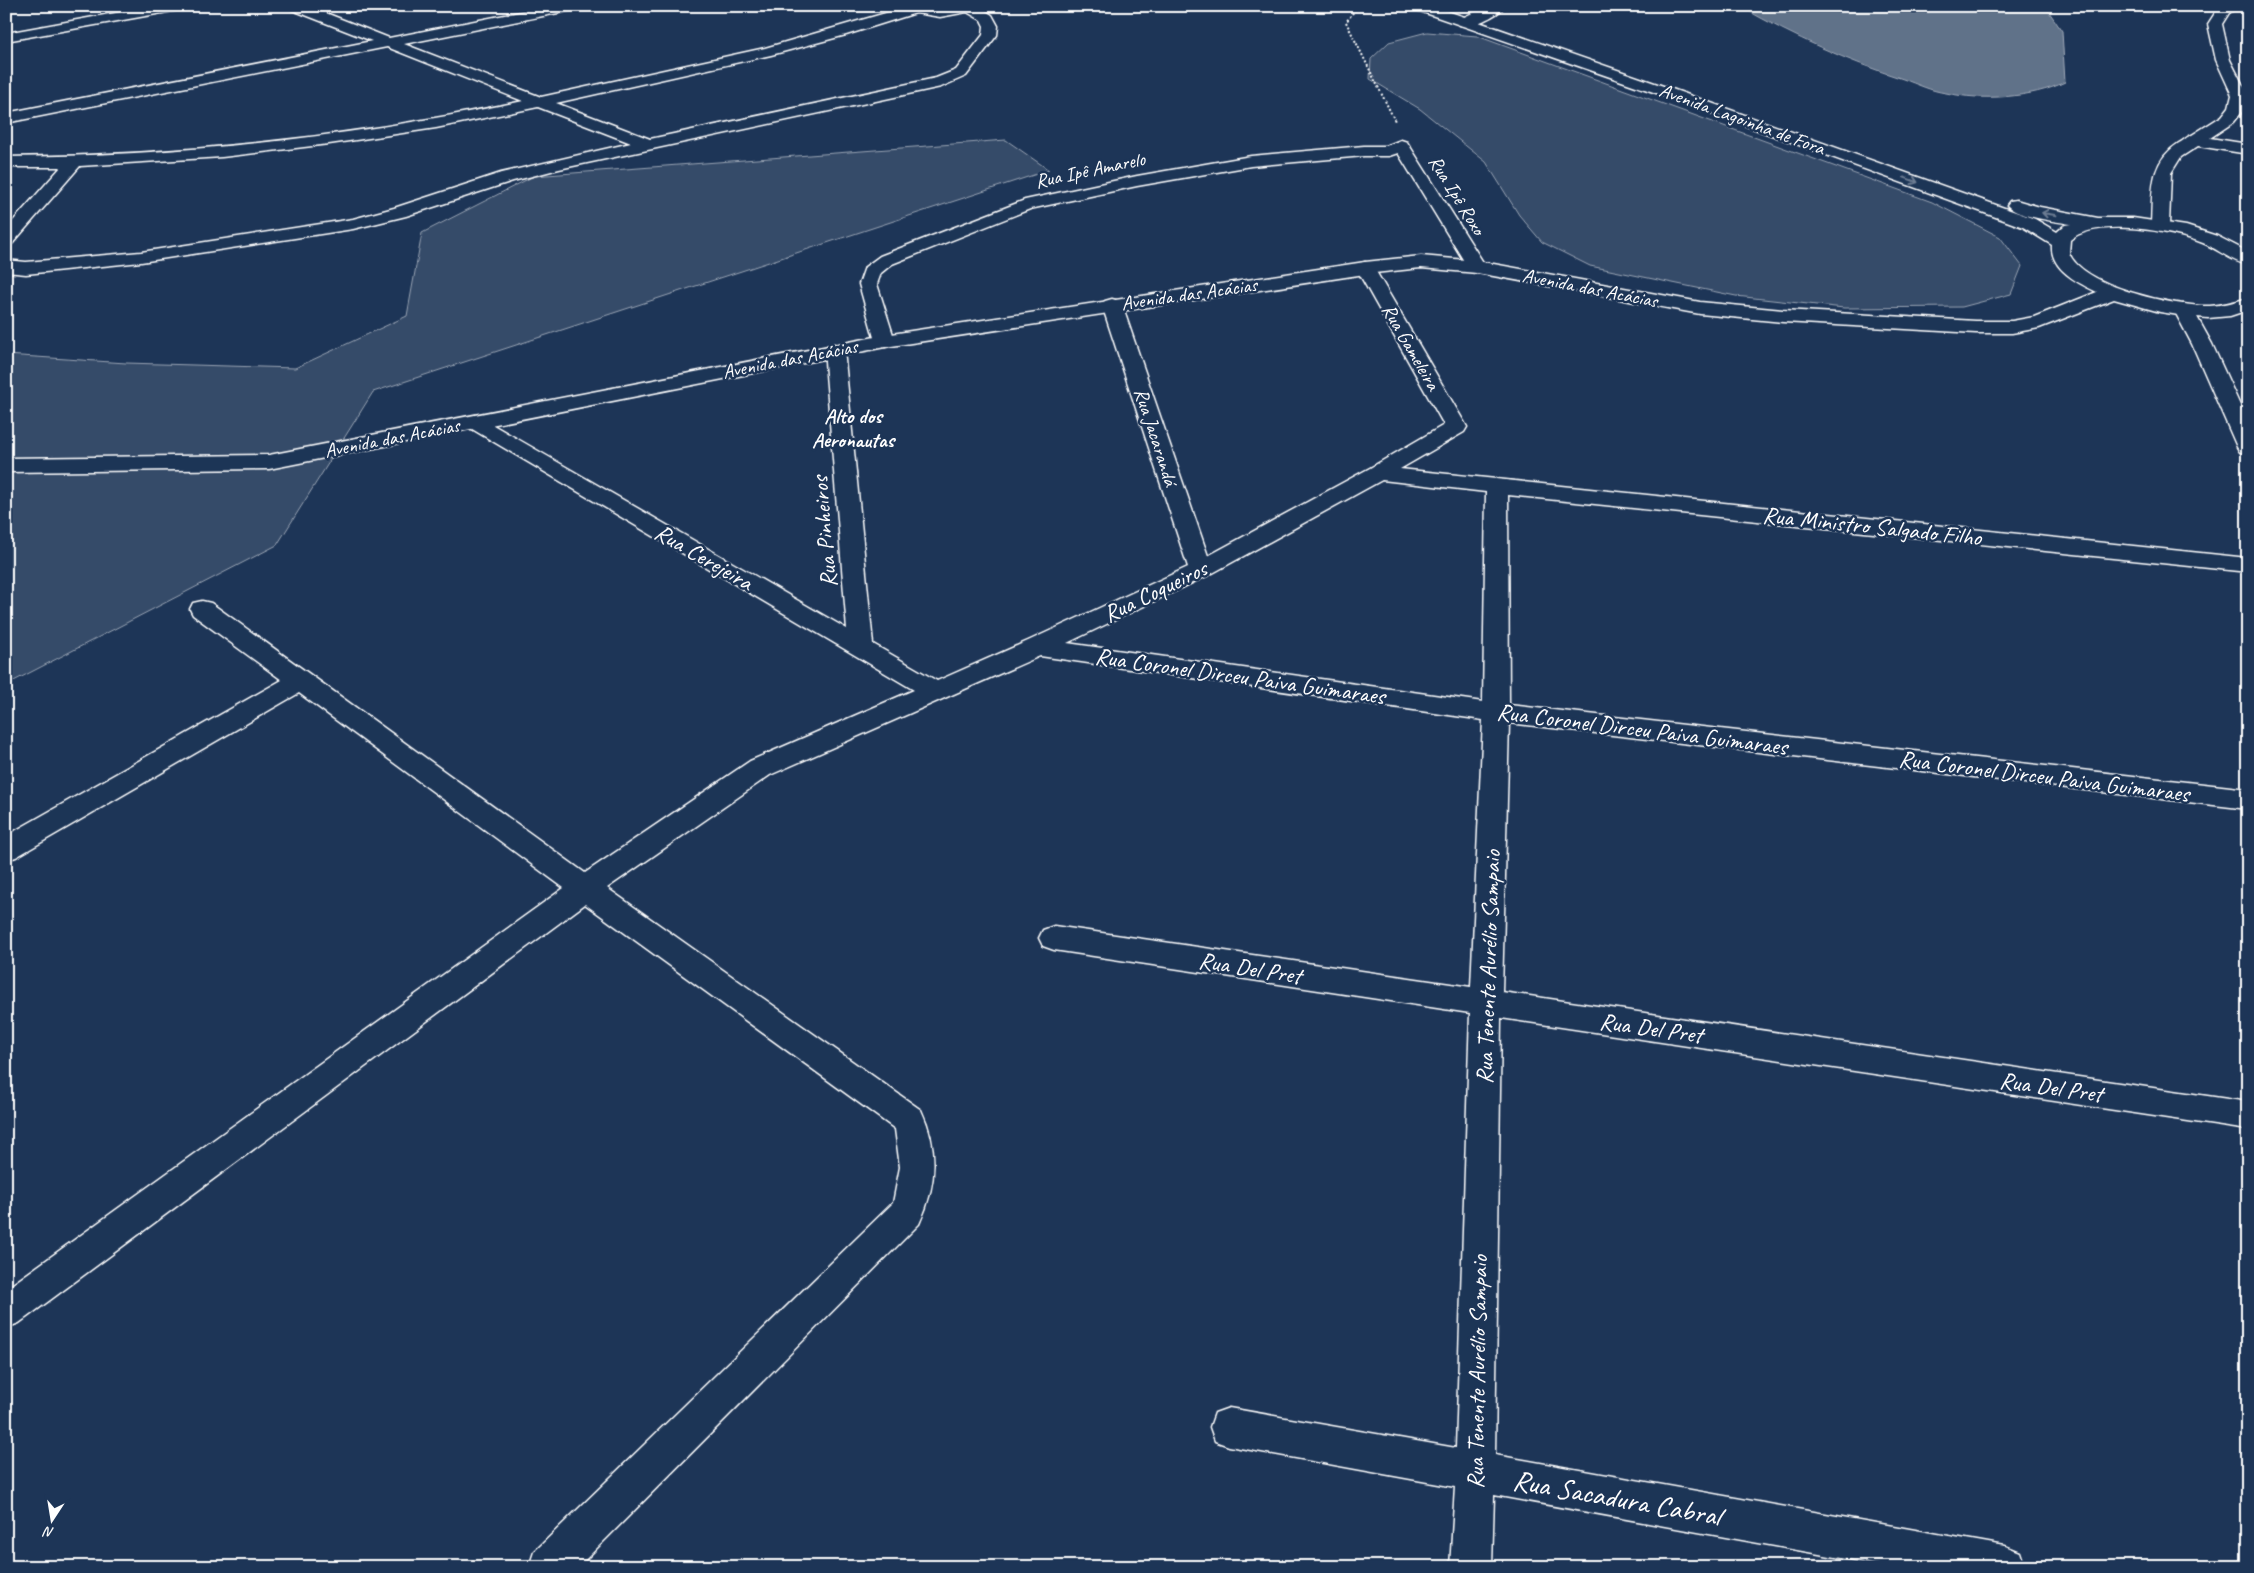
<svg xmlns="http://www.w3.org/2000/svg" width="2254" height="1573" viewBox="0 0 2254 1573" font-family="Caveat,sans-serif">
  <rect width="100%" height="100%" fill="#1d3557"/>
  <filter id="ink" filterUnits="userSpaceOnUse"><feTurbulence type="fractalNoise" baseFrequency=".02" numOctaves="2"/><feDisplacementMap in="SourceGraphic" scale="10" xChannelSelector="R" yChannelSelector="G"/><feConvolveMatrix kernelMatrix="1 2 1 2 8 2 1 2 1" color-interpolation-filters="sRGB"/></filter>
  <g filter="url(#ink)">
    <!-- green -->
    <g fill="#364b69" stroke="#9aa5b4">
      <polygon points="1427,32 1477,36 1932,202 2000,237 2022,266 2011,294 1962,307 1844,308 1736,296 1590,266 1542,242 1519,215 1486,162 1420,109 1370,79 1371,59 1389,42"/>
      <polygon points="1006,140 1049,170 373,392 277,545 6,685 6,355 126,363 295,368 407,316 422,233 534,176"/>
    </g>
    <!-- water -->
    <path fill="#617289" stroke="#a0aab8" d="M1744,6H2045L2062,31L2065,82C2032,98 1982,101 1946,93C1931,91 1917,84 1903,79C1847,61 1794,37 1743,8Z"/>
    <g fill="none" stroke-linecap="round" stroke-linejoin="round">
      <defs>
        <g id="street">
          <polygon points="154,6 186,6 179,10 6,41 6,33"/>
          <path d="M288,6H308L389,38L550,6H580L573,10L404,44L541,97L765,48L903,8L901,6L940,8L978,6L992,15L998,26L997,35L966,76L941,87L559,169L513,181L406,216L353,229L141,262L26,274L6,272V260L26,262L141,252L353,219L394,208L501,173L631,143L538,107L436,128L329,144L222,157L80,166L12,244L6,245V229L61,167H6V157C180,156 353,137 523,101L387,47L6,123V113L372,41L290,9ZM967,12L981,20L984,26L983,35L956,70L936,78L650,139L556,103L771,55L846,35L916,13L940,17Z"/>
          <path d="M1487,6H1505C1497,16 1472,28 1460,25L1458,22L1460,19Z"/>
          <path d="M2239,6L2229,13L2222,24L2230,60L2248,95L2245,108L2234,122L2210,138L2248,144V154L2198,146L2181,157L2171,173L2169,225L2166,229H2154L2151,225C2153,192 2148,163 2179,143C2185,140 2186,137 2192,135L2222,116L2229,107L2232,95L2216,60L2208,24L2219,7Z"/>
          <polygon points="1401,140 1407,142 1409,145 1486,267 1484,271 1477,273 1470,271 1398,153 1389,156 1364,156 1251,166 1137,186 1030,209 892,264 881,273 877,284 895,341 892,345 885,347 878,345 875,341 859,284 865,267 880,256 1025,200 1137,176 1251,156 1364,146 1386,146"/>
          <path d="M1365,262L1372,264L1374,268L1467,427L1464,432L1400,469L2248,558V572L1508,495L1509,705L2248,789V809L1509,723L1502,992L2248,1102V1130L1501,1018L1495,1455L2005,1546L2020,1552L2025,1567H1891L1494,1495L1492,1567H1450L1455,1487L1229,1446L1215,1441L1210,1427L1215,1413L1229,1408L1456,1448L1470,1013L1054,950L1043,946L1039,938L1043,930L1054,926L1471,987L1483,720L1040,656L770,775L607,888L921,1110C939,1148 937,1186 919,1224L578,1567H529L534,1552L893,1203L900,1167L895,1129L585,904L19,1323L6,1328V1289L564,888L299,693L16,857L6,860V836L282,680L193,615L190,609L193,603L202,601L211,603L585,873L750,761L914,690L467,426L463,422L467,418L474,416L481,418L847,629L824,350L827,346L834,344L841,346L844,350L873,644L937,681L1028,641L1188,567L1102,305L1105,301L1112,299L1119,301L1122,305L1208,556L1370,468L1444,425L1356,268L1358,264ZM1382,480L1486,492L1483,702L1067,643L1209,575Z"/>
          <polygon points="2184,304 2191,306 2212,344 2248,423 2248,453 2240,452 2237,447 2192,344 2174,310 2177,306"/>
        </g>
        <path id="secondary" d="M1412,6H1433L1672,89L2035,219L2057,232L2065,225L2071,224C2056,221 2016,217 2007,205L2010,201L2016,200L2040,207L2098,218H2133L2186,226L2217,236L2248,252V265C2232,262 2218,249 2203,243C2174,231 2095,217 2070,240L2069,253C2083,287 2177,307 2210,306C2223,305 2235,302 2248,298V310L2230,316L2208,318L2185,316L2160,312L2114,299L2039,328L2012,333H1976L1783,322L1700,314L1477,273L1421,268L1365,274L885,347L269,469L6,472V458L269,455L885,335L1365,262L1421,256L1477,261L1700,302L1783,310L1976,321H2012L2034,317L2097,292C2078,283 2050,269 2052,245L2023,227L1662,95L1414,9Z"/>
      </defs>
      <!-- street casing -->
      <use href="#street" stroke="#fff" stroke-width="3"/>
      <!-- secondary casing -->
      <use href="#secondary" stroke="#fff" stroke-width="3"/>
      <!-- path -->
      <polyline stroke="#fff" stroke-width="2" stroke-dasharray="2 2" stroke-linecap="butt" points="1358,6 1346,22 1395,121"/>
      <!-- street -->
      <use href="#street" fill="#1d3557" fill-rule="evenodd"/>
      <!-- secondary -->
      <use href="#secondary" fill="#1d3557" fill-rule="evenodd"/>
    </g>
    <!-- one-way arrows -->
    <defs><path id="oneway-shaft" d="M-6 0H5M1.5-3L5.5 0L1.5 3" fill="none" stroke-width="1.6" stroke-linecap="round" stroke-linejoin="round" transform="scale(1.25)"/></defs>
    <g stroke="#6c7c92">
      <use href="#oneway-shaft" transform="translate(1911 180) rotate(20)"/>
      <use href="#oneway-shaft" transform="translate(2049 214) rotate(-170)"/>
    </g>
  </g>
  <g text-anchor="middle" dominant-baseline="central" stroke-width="5" stroke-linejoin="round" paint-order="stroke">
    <!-- far-street labels -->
    <g font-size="20" fill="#fff" stroke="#1d3557">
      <text transform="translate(1742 119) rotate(20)">Avenida Lagoinha de Fora</text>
      <text transform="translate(1090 170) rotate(-12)">Rua Ipê Amarelo</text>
      <text transform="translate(1457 195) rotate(58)">Rua Ipê Roxo</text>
      <text transform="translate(1590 288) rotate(11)">Avenida das Acácias</text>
      <text transform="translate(1189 294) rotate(-8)">Avenida das Acácias</text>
      <text transform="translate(1411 347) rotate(60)">Rua Gameleira</text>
      <text transform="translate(790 359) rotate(-11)">Avenida das Acácias</text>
      <text transform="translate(1156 437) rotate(72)">Rua Jacarandá</text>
      <text transform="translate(392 438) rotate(-11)">Avenida das Acácias</text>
    </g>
    <!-- far-neighbourhood labels -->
    <g font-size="21" font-weight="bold" fill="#fff" stroke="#1d3557">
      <text x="853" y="416">Alto dos<tspan x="853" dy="24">Aeronautas</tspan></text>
    </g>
    <!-- street labels -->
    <g font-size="24" fill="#fff" stroke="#1d3557">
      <text transform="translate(1872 526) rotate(6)">Rua Ministro Salgado Filho</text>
      <text transform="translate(824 532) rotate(-95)">Rua Pinheiros</text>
      <text transform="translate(704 557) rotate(30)">Rua Cerejeira</text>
      <text transform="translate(1155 591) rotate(-26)">Rua Coqueiros</text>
      <text transform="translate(1240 676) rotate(8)">Rua Coronel Dirceu Paiva Guimaraes</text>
      <text transform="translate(1642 729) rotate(7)">Rua Coronel Dirceu Paiva Guimaraes</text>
      <text transform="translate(2044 776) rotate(7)">Rua Coronel Dirceu Paiva Guimaraes</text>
      <text transform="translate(1488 967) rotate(-88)">Rua Tenente Aurélio Sampaio</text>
      <text transform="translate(1250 968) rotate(9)">Rua Del Pret</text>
      <text transform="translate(1651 1028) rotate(8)">Rua Del Pret</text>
      <text transform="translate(2051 1087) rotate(8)">Rua Del Pret</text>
      <text transform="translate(1477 1372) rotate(-89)">Rua Tenente Aurélio Sampaio</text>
    </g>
    <!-- near-street labels -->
    <g font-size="29" fill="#fff" stroke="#1d3557">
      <text transform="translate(1617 1498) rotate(10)">Rua Sacadura Cabral</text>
    </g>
  </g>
  <!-- margin -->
  <rect width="2254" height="1573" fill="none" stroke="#1d3557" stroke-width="25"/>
  <rect x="12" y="12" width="2229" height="1548" fill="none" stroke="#fff" stroke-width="2" filter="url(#ink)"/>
  <!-- north arrow -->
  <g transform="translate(52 1520) rotate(192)" stroke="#1d3557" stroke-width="4" paint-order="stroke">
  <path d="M0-4L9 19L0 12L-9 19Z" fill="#ffffff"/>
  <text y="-8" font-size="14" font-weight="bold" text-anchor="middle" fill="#ffffff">N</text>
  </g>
</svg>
